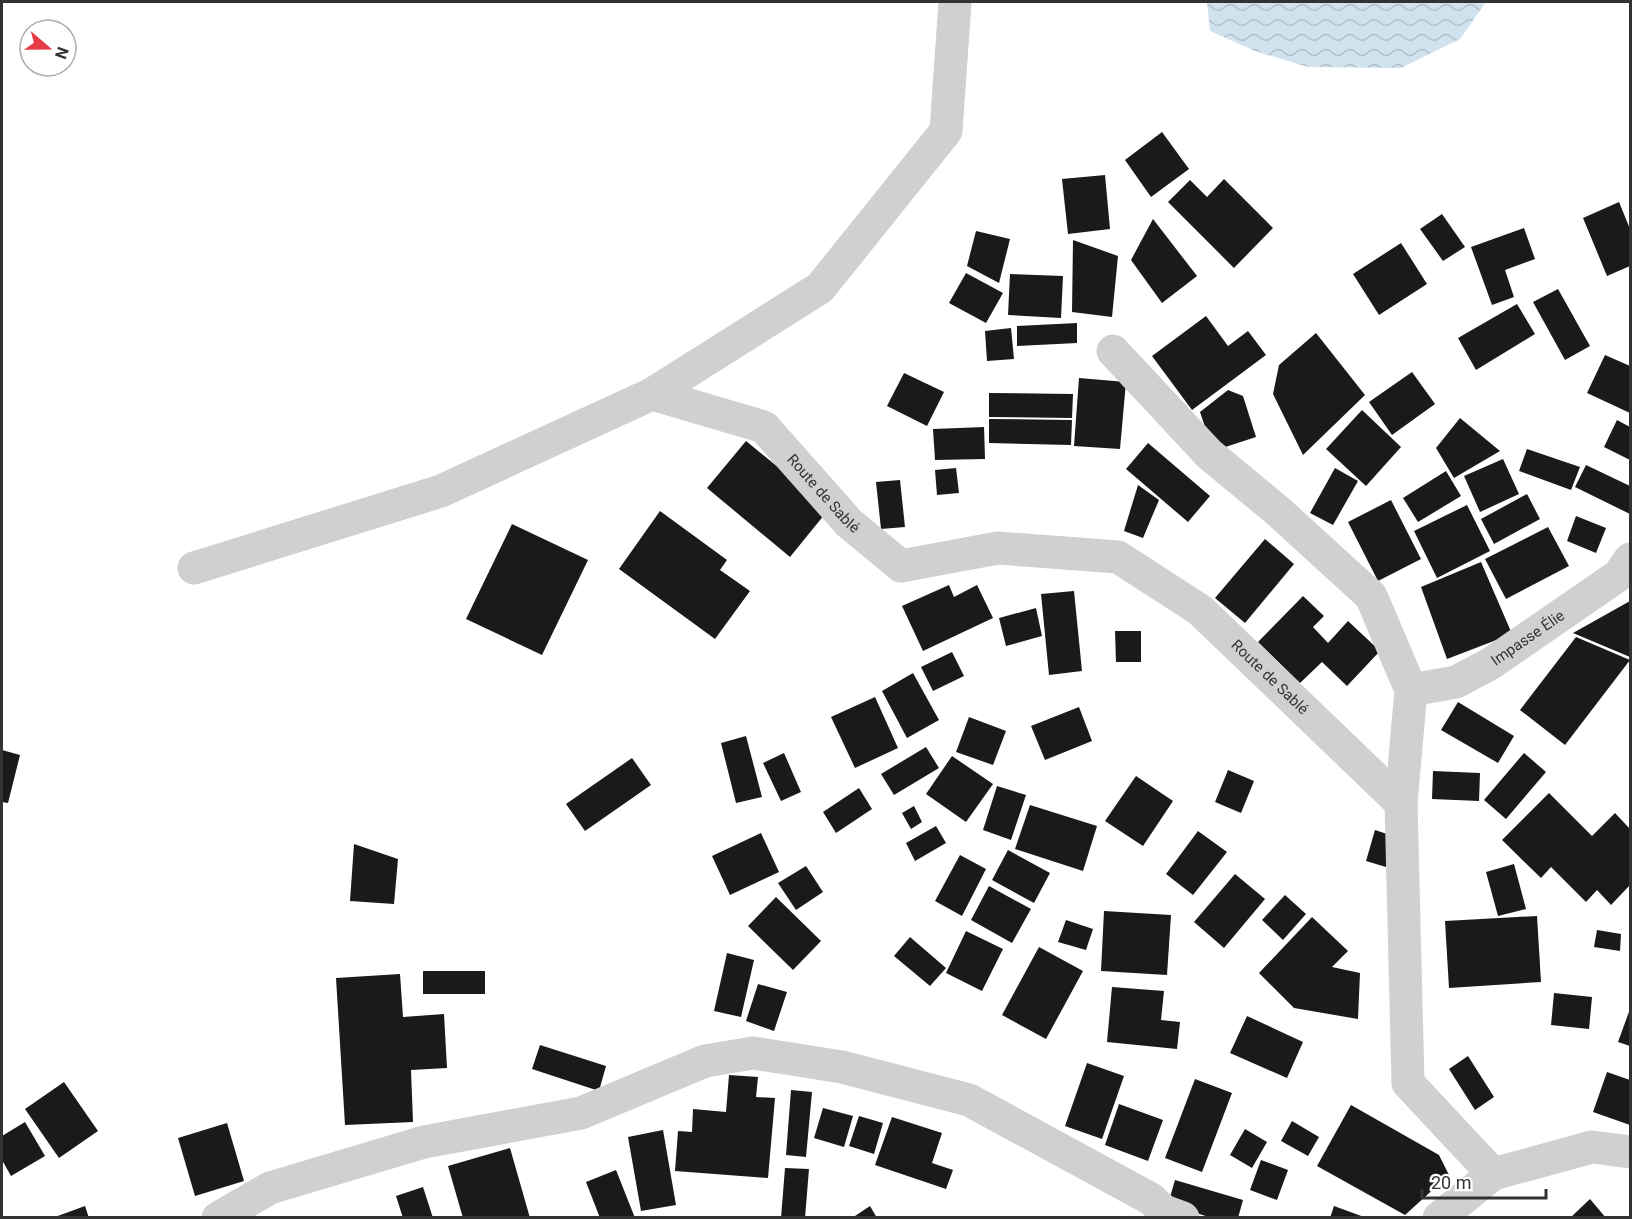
<svg xmlns="http://www.w3.org/2000/svg" width="1632" height="1219" viewBox="0 0 1632 1219" font-family="Roboto,sans-serif">
  <defs>
    <pattern id="water-waves" width="16" height="10" patternUnits="userSpaceOnUse" patternTransform="scale(1.5)"><rect width="16" height="10" fill="#cfe2ee"/><path d="M0 5q4-4 8 0t8 0" fill="none" stroke="#b2c2cd"/></pattern>
  </defs>
  <rect width="100%" height="100%" fill="#fff"/>
  <!-- water -->
  <polygon fill="url(#water-waves)" points="1207,2 1486,2 1460,39 1401,68 1308,67 1255,51 1210,31"/>
  <!-- building -->
  <g fill="#1a1a1a">
    <polygon points="1162,132 1189,169 1151,197 1125,160"/>
    <polygon points="1105,175 1110,229 1068,234 1062,179"/>
    <polygon points="1224,179 1273,228 1234,268 1168,202 1190,180 1207,197"/>
    <polygon points="1619,202 1630,229 1630,266 1607,276 1583,218"/>
    <polygon points="1442,214 1465,247 1443,261 1420,229"/>
    <polygon points="1153,219 1197,276 1162,303 1131,260"/>
    <polygon points="1524,228 1535,259 1505,270 1514,297 1492,305 1471,247"/>
    <polygon points="976,231 1010,239 999,283 967,266"/>
    <polygon points="1073,240 1118,256 1112,317 1072,312"/>
    <polygon points="1401,243 1427,284 1379,315 1353,274"/>
    <polygon points="966,273 1003,293 986,323 949,303"/>
    <polygon points="1010,274 1063,276 1061,318 1008,315"/>
    <polygon points="1558,289 1590,346 1565,360 1533,302"/>
    <polygon points="1517,304 1535,334 1476,370 1458,338"/>
    <polygon points="1206,316 1228,346 1248,331 1266,355 1192,410 1152,356"/>
    <polygon points="1077,323 1077,343 1017,346 1017,326"/>
    <polygon points="1011,328 1014,359 987,361 985,331"/>
    <polygon points="1316,333 1365,395 1303,455 1273,394 1279,365"/>
    <polygon points="1605,355 1630,366 1630,413 1587,393"/>
    <polygon points="1412,372 1435,404 1392,435 1369,402"/>
    <polygon points="904,373 944,392 927,426 887,406"/>
    <polygon points="1079,378 1126,382 1120,449 1074,446"/>
    <polygon points="1228,390 1243,396 1256,437 1213,451 1200,412"/>
    <polygon points="989,393 1073,394 1072,418 989,417"/>
    <polygon points="1362,410 1401,447 1366,486 1326,449"/>
    <polygon points="1460,418 1500,451 1454,478 1436,448"/>
    <polygon points="989,419 1072,420 1071,445 989,443"/>
    <polygon points="1617,420 1630,427 1630,460 1604,447"/>
    <polygon points="984,427 985,459 935,460 933,429"/>
    <polygon points="746,441 829,509 790,557 707,488"/>
    <polygon points="1148,443 1210,496 1188,522 1126,469"/>
    <polygon points="1527,449 1580,467 1571,490 1519,471"/>
    <polygon points="1503,459 1519,494 1480,512 1464,476"/>
    <polygon points="1586,465 1630,486 1630,514 1575,487"/>
    <polygon points="956,468 959,493 937,495 935,470"/>
    <polygon points="1335,468 1358,481 1333,525 1310,513"/>
    <polygon points="1446,471 1461,496 1418,522 1403,498"/>
    <polygon points="900,480 905,527 881,529 876,482"/>
    <polygon points="1138,485 1159,500 1143,538 1124,531"/>
    <polygon points="1527,494 1540,519 1494,544 1481,519"/>
    <polygon points="1391,500 1421,559 1378,581 1348,522"/>
    <polygon points="1467,505 1490,551 1437,578 1414,531"/>
    <polygon points="660,511 727,560 720,570 750,591 715,639 619,569"/>
    <polygon points="1576,516 1606,528 1596,553 1567,541"/>
    <polygon points="512,524 588,560 542,655 466,619"/>
    <polygon points="1548,527 1569,566 1506,599 1485,559"/>
    <polygon points="1265,539 1294,564 1245,623 1215,598"/>
    <polygon points="1481,562 1512,634 1447,659 1421,587"/>
    <polygon points="949,585 954,597 977,585 993,618 923,651 902,606"/>
    <polygon points="1074,591 1082,671 1049,675 1041,594"/>
    <polygon points="1303,596 1324,616 1313,627 1328,643 1348,621 1380,651 1347,686 1322,662 1300,683 1258,642"/>
    <polygon points="1630,601 1630,657 1573,633"/>
    <polygon points="1036,608 1042,636 1006,646 999,618"/>
    <polygon points="1115,631 1141,631 1141,662 1116,662"/>
    <polygon points="1576,637 1630,660 1565,745 1520,710"/>
    <polygon points="952,652 964,676 933,691 921,667"/>
    <polygon points="913,673 939,720 907,738 882,691"/>
    <polygon points="875,697 898,748 855,768 831,717"/>
    <polygon points="1458,702 1514,736 1498,763 1441,730"/>
    <polygon points="1079,707 1092,741 1045,760 1031,726"/>
    <polygon points="969,717 1006,731 993,765 956,752"/>
    <polygon points="746,736 762,797 736,803 721,743"/>
    <polygon points="926,747 939,768 894,795 881,774"/>
    <polygon points="2,750 20,755 8,803 2,802"/>
    <polygon points="784,753 801,792 781,801 763,763"/>
    <polygon points="1524,753 1546,772 1506,819 1484,800"/>
    <polygon points="952,756 993,784 966,822 926,794"/>
    <polygon points="632,758 651,785 585,831 566,804"/>
    <polygon points="1228,770 1254,781 1241,813 1215,802"/>
    <polygon points="1433,771 1480,773 1479,801 1432,799"/>
    <polygon points="1136,776 1173,801 1143,846 1105,821"/>
    <polygon points="997,786 1026,795 1011,840 983,830"/>
    <polygon points="859,788 872,809 836,833 823,812"/>
    <polygon points="1549,793 1592,836 1615,813 1630,829 1630,885 1611,905 1597,890 1586,902 1551,867 1541,878 1502,840"/>
    <polygon points="1030,805 1097,826 1083,871 1015,849"/>
    <polygon points="914,806 922,822 911,829 902,813"/>
    <polygon points="936,826 946,843 915,861 906,843"/>
    <polygon points="1375,830 1396,837 1386,867 1366,861"/>
    <polygon points="1198,831 1227,852 1193,895 1166,874"/>
    <polygon points="761,833 779,872 730,895 712,856"/>
    <polygon points="354,844 398,859 394,904 350,901"/>
    <polygon points="1008,850 1050,873 1034,903 992,880"/>
    <polygon points="960,855 986,869 962,916 935,901"/>
    <polygon points="1514,864 1526,909 1498,916 1486,872"/>
    <polygon points="806,866 823,892 796,910 778,883"/>
    <polygon points="1235,874 1265,899 1224,948 1194,922"/>
    <polygon points="989,886 1031,909 1012,943 971,920"/>
    <polygon points="1285,895 1306,914 1283,940 1262,920"/>
    <polygon points="776,897 821,941 793,970 748,926"/>
    <polygon points="1104,911 1171,915 1167,975 1101,971"/>
    <polygon points="1537,916 1541,982 1449,988 1445,921"/>
    <polygon points="1312,917 1348,951 1332,967 1360,973 1358,1019 1294,1008 1259,973"/>
    <polygon points="1066,920 1093,929 1086,950 1058,942"/>
    <polygon points="1597,930 1621,934 1620,951 1594,947"/>
    <polygon points="966,931 1003,949 982,991 946,973"/>
    <polygon points="910,937 946,968 930,986 894,956"/>
    <polygon points="1039,947 1083,971 1046,1039 1002,1015"/>
    <polygon points="727,953 754,960 741,1017 714,1011"/>
    <rect x="423" y="971" width="62" height="23"/>
    <polygon points="400,974 403,1017 444,1014 447,1068 411,1070 413,1122 345,1125 336,978"/>
    <polygon points="758,984 787,992 774,1031 746,1021"/>
    <polygon points="1112,987 1164,991 1161,1020 1180,1022 1177,1049 1107,1042"/>
    <polygon points="1554,993 1592,997 1589,1029 1551,1025"/>
    <polygon points="1630,1009 1630,1046 1618,1042"/>
    <polygon points="1247,1016 1303,1042 1287,1078 1230,1053"/>
    <polygon points="540,1045 606,1066 599,1091 532,1069"/>
    <polygon points="1468,1056 1494,1097 1475,1110 1449,1069"/>
    <polygon points="1087,1063 1124,1076 1102,1139 1065,1126"/>
    <polygon points="1607,1072 1630,1080 1630,1125 1593,1112"/>
    <polygon points="729,1075 758,1077 756,1097 775,1098 768,1178 675,1171 678,1131 692,1132 693,1109 726,1112"/>
    <polygon points="1195,1079 1232,1093 1202,1172 1165,1158"/>
    <polygon points="64,1082 98,1131 59,1158 25,1109"/>
    <polygon points="791,1090 812,1092 806,1157 786,1155"/>
    <polygon points="1119,1104 1163,1120 1148,1161 1105,1145"/>
    <polygon points="1351,1105 1439,1155 1449,1175 1405,1215 1317,1166"/>
    <polygon points="823,1108 853,1116 844,1147 814,1138"/>
    <polygon points="859,1116 883,1123 874,1154 849,1146"/>
    <polygon points="892,1117 942,1133 932,1163 953,1170 946,1189 875,1165"/>
    <polygon points="1292,1121 1319,1137 1308,1156 1281,1141"/>
    <polygon points="25,1122 45,1156 11,1176 2,1160 2,1136"/>
    <polygon points="227,1123 244,1181 195,1196 178,1138"/>
    <polygon points="1245,1129 1267,1142 1252,1168 1230,1155"/>
    <polygon points="663,1130 676,1205 641,1211 628,1137"/>
    <polygon points="510,1148 530,1218 463,1218 448,1166"/>
    <polygon points="1261,1160 1288,1170 1277,1200 1250,1190"/>
    <polygon points="785,1168 809,1169 805,1218 781,1218"/>
    <polygon points="616,1170 635,1218 600,1218 586,1182"/>
    <polygon points="1175,1180 1243,1200 1238,1218 1212,1218 1168,1204"/>
    <polygon points="423,1187 433,1218 403,1218 396,1196"/>
    <polygon points="1590,1199 1606,1218 1570,1218"/>
    <polygon points="85,1206 89,1218 55,1218 55,1217"/>
    <polygon points="870,1206 877,1218 852,1218"/>
    <polygon points="1334,1206 1364,1217 1364,1218 1330,1218"/>
  </g>
  <g fill="none" stroke-linecap="round" stroke-linejoin="round">
    <!-- minor -->
    <g stroke="#d0d0d0" stroke-width="33">
      <polyline points="1113,351 1209,454 1279,512 1371,596 1411,690 1401,803"/>
      <path id="s1" d="M652,394L764,427L849,523L901,566L998,548L1118,557L1200,610L1401,803L1408,1083L1493,1174L1592,1147L1630,1152"/>
      <polyline points="194,568 441,491 652,394 820,288 946,131 955,2"/>
      <path id="s2" d="M1411,690L1456,682L1490,664L1619,575L1630,559"/>
      <polyline points="218,1218 270,1188 424,1142 581,1113 705,1061 753,1053 842,1067 969,1100 1151,1199 1164,1211 1183,1218"/>
      <polyline points="1439,1218 1493,1174"/>
    </g>
  </g>
  <g text-anchor="middle" dominant-baseline="central" stroke-width="6" stroke-linejoin="round" paint-order="stroke">
    <!-- street labels -->
    <g font-size="15" fill="#333" stroke="#fff">
      <text stroke="none"><textPath href="#s1" startOffset="206">Route de Sablé</textPath></text>
      <text stroke="none"><textPath href="#s2" startOffset="130">Impasse Élie</textPath></text>
      <text stroke="none"><textPath href="#s1" startOffset="726">Route de Sablé</textPath></text>
    </g>
  </g>
  <!-- border -->
  <rect width="1632" height="1219" fill="none" stroke="#333333" stroke-width="6"/>
  <!-- north arrow -->
  <g transform="translate(48 48) rotate(110)"><circle r="28" fill="#ffffff" stroke="#adadad" stroke-width="1.5"/>
  <path d="M0-4.5L10 22L0 15L-10 22Z" fill="#e63946"/>
  <text y="-9" font-size="16" font-weight="bold" text-anchor="middle" fill="#333333">N</text>
  </g>
  <!-- scale -->
  <path d="M1422 1189v9h124v-9" fill="none" stroke="#333333" stroke-width="3"/>
  <text x="1431" y="1189" font-size="18" fill="#333333" stroke="#ffffff" stroke-width="4.5" paint-order="stroke">20 m</text>
</svg>
